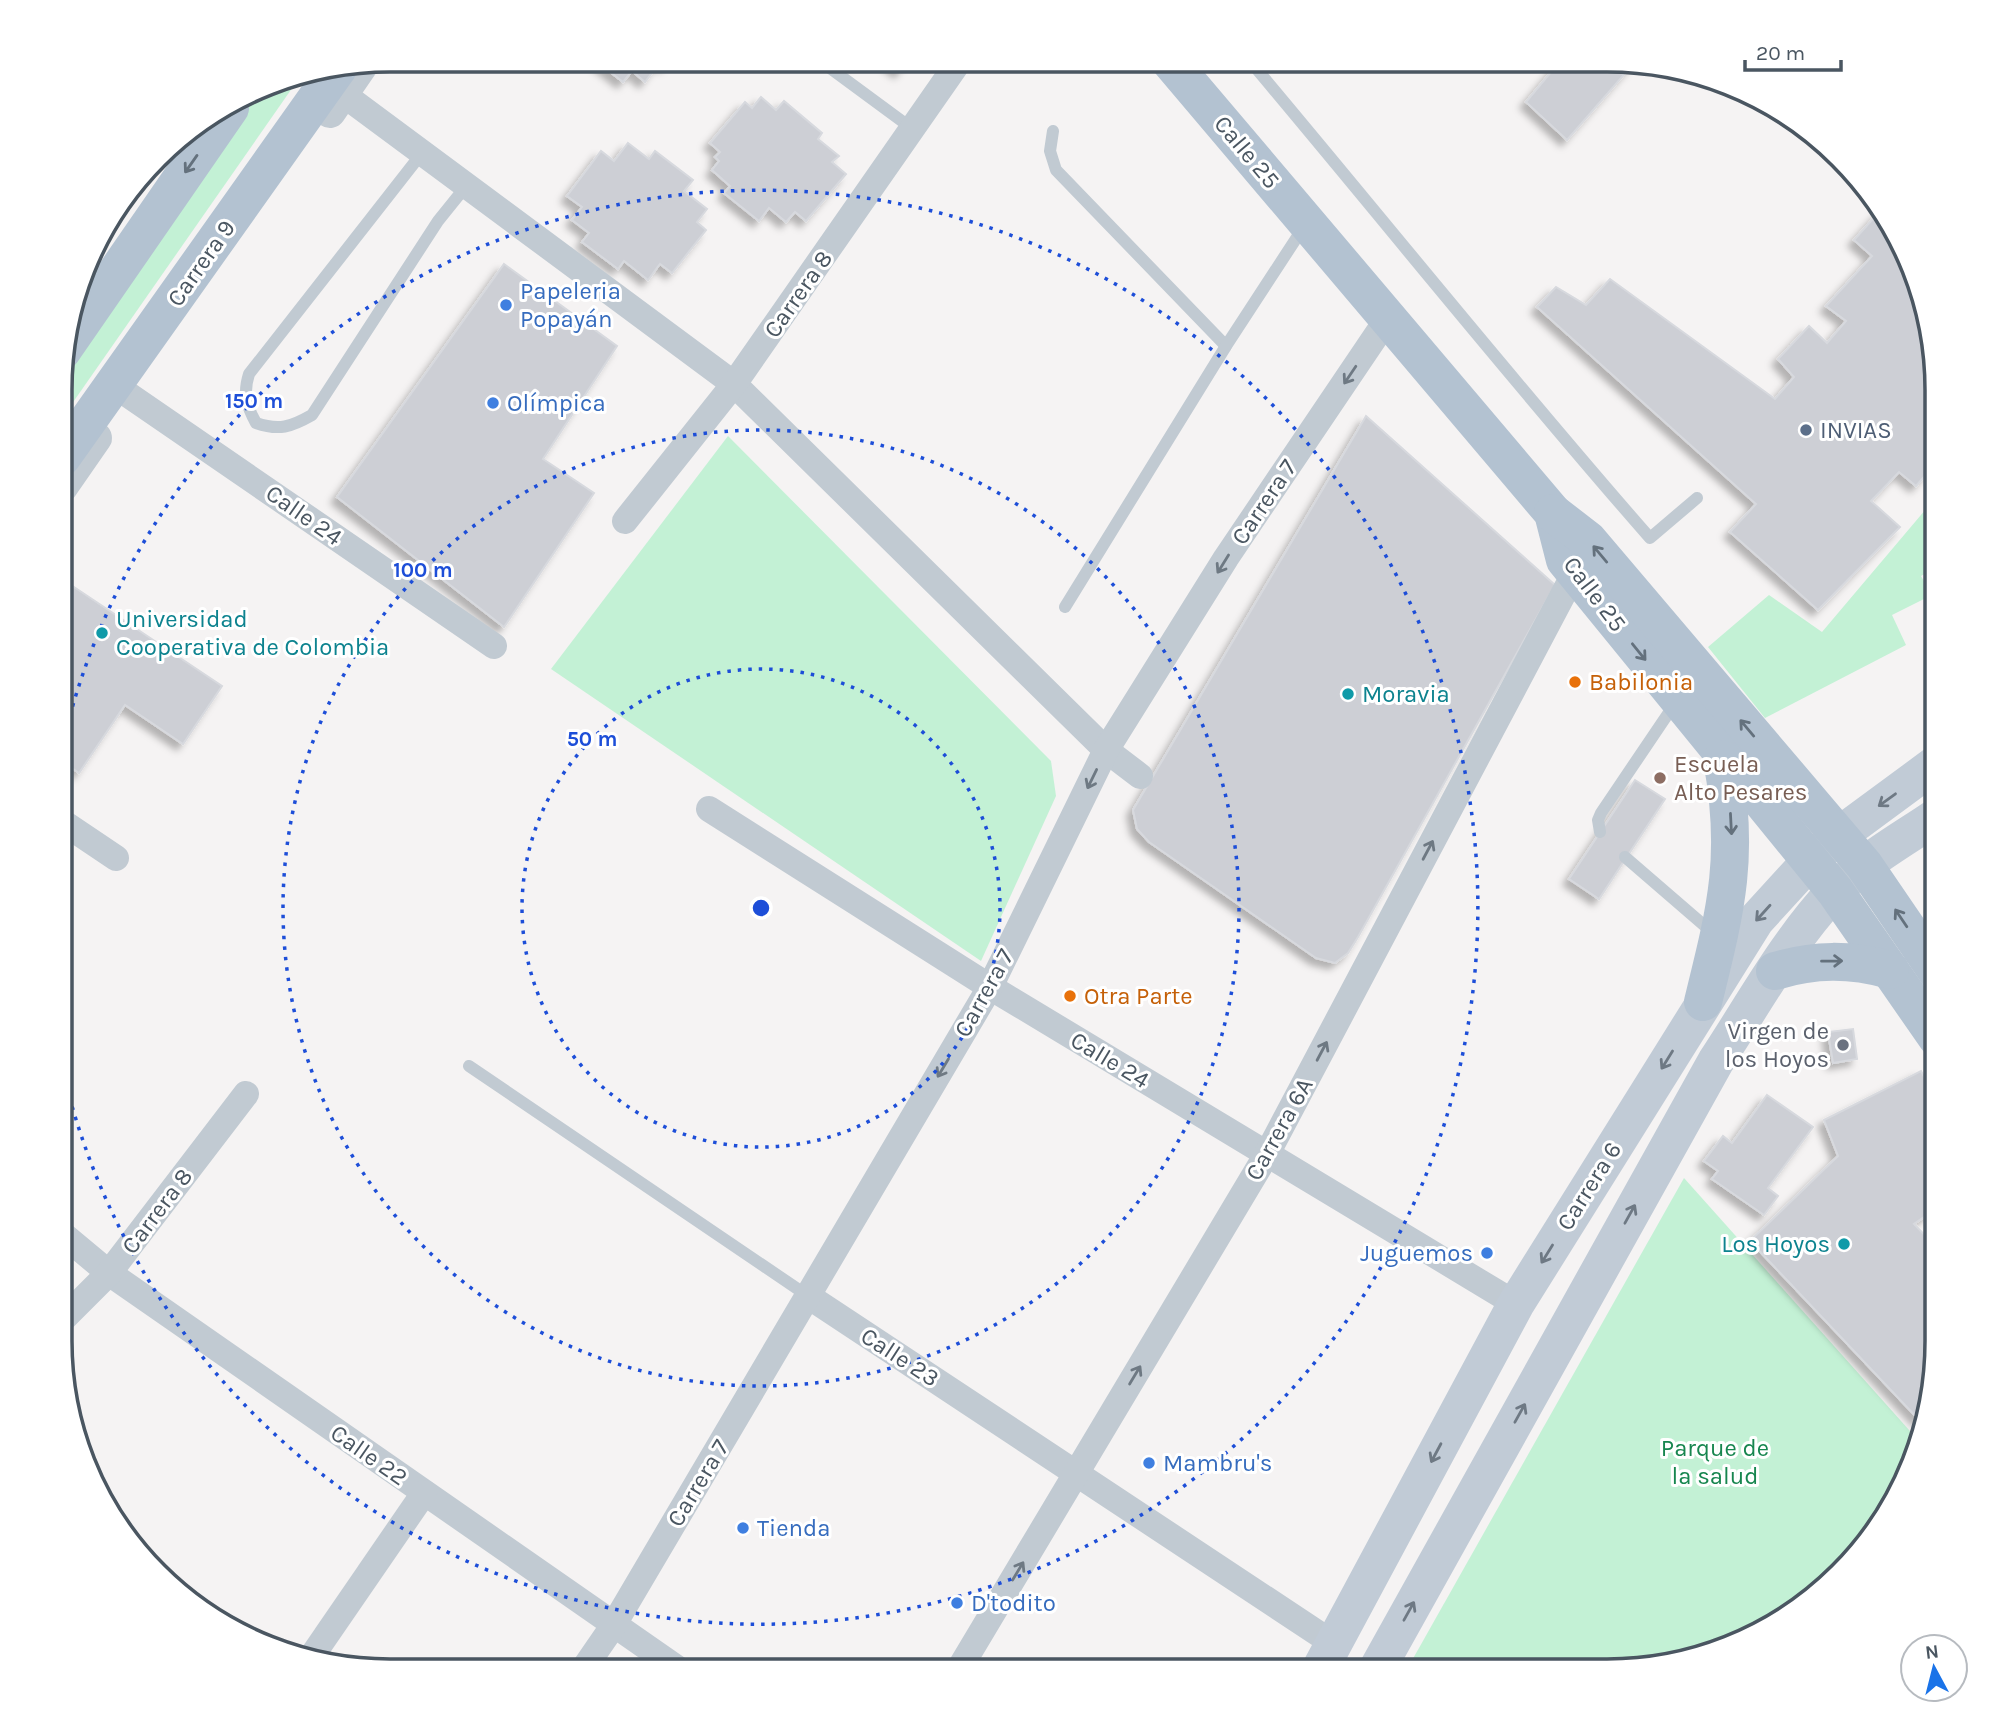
<svg xmlns="http://www.w3.org/2000/svg" width="1997" height="1731" viewBox="0 0 1997 1731" font-family="Karla,sans-serif">
  <defs>
    <filter id="shadow"><feDropShadow dx="-6" dy="6" stdDeviation="3.5" flood-color="#0004"/></filter>
  </defs>
  <rect width="100%" height="100%" fill="#f5f3f3"/>
  <!-- green -->
  <g fill="#c3f1d5">
    <polygon points="302,74 62,418 62,368 260,90 283,77"/>
    <polygon points="728,436 1051,761 1056,796 981,961 551,669"/>
    <polygon points="1937,496 1937,567 1921,576 1932,595 1892,615 1906,645 1765,718 1708,647 1769,595 1822,632"/>
    <polygon points="1684,1178 1918,1440 1912,1468 1841,1575 1753,1638 1630,1671 1406,1671"/>
  </g>
  <!-- building -->
  <g fill="#cdcfd5" stroke="#d7d9de" stroke-width="2" filter="url(#shadow)">
    <polygon points="595,60 670,60 665,66 660,62 645,82 632,71 623,82"/>
    <polygon points="885,60 909,60 900,72"/>
    <polygon points="1561,60 1635,62 1567,140 1526,102"/>
    <polygon points="761,97 776,110 784,101 822,133 818,139 839,156 832,162 846,174 806,221 795,212 786,222 769,208 759,221 724,193 730,186 712,170 719,161 715,157 720,152 710,143 745,102 752,108"/>
    <polygon points="628,143 649,159 655,151 693,180 684,191 707,209 697,222 706,230 672,273 660,264 648,280 624,261 618,269 582,242 589,233 572,220 582,207 567,196 601,151 614,161"/>
    <polygon points="1880,211 1904,244 1937,367 1937,462 1916,486 1899,472 1871,501 1900,527 1818,610 1730,532 1756,504 1537,307 1556,287 1586,305 1610,279 1775,399 1794,377 1778,359 1809,326 1827,343 1846,321 1826,306 1872,256 1854,240"/>
    <polygon points="504,264 617,346 543,459 594,493 504,627 337,497"/>
    <polygon points="1366,416 1555,585 1358,937 1348,953 1335,963 1316,958 1149,842 1137,829 1133,810"/>
    <polygon points="62,579 222,686 183,744 125,705 79,773 62,761"/>
    <polygon points="1635,780 1665,799 1599,899 1569,879"/>
    <polygon points="1853,1029 1857,1059 1833,1063 1828,1032"/>
    <polygon points="1921,1071 1937,1101 1937,1208 1914,1224 1937,1248 1938,1342 1921,1422 1750,1241 1838,1156 1824,1120"/>
    <polygon points="1767,1095 1813,1127 1768,1188 1778,1196 1764,1215 1712,1179 1718,1171 1704,1161 1723,1136 1732,1143"/>
  </g>
  <g fill="none" stroke-linecap="round" stroke-linejoin="round">
    <!-- service -->
    <g stroke="#c1cad2" stroke-width="12">
      <polyline points="819,60 914,130"/>
      <path d="M1249,60C1383,219 1513,382 1650,538L1697,498"/>
      <polyline points="1053,131 1050,151 1056,170 1226,346"/>
      <path d="M422,153L249,374C243,393 246,405 256,423C279,431 291,427 312,415L438,221L467,185"/>
      <polyline points="1065,607 1226,346 1305,225"/>
      <polyline points="1600,832 1598,820 1601,813 1676,702"/>
      <polyline points="1625,857 1713,933"/>
      <polyline points="469,1066 808,1296"/>
    </g>
    <!-- minor -->
    <g stroke="#c1cad2" stroke-width="26">
      <polyline points="328,83 734,384 1106,750 1140,776"/>
      <polyline points="114,385 494,646"/>
      <polyline points="625,521 734,384 960,60"/>
      <polyline points="709,809 990,987 1516,1304"/>
      <polyline points="61,821 116,858"/>
      <polyline points="61,1233 109,1273 681,1671"/>
      <polyline points="808,1296 1334,1644"/>
      <polyline points="60,1322 109,1273 246,1094"/>
      <polyline points="312,1656 424,1493"/>
      <polyline points="582,1671 613,1626 990,987 1106,750 1226,558 1388,318"/>
      <polyline points="958,1671 1267,1154 1575,572"/>
    </g>
    <!-- tertiary -->
    <g stroke="#c1cad2" stroke-width="32">
      <polyline points="330,112 363,64"/>
      <polyline points="62,487 96,438"/>
    </g>
    <!-- secondary -->
    <g stroke="#c1cbd6" stroke-width="37">
      <polyline points="1319,1671 1516,1304 1756,920 1809,862 1838,836 1937,763"/>
      <path d="M1376,1671L1716,1061C1753,1005 1787,942 1833,893C1863,861 1902,840 1937,816"/>
    </g>
    <!-- primary -->
    <g stroke="#b3c2d1" stroke-width="38">
      <polyline points="1169,60 1553,513 1565,560 1835,891 1937,1038"/>
      <polyline points="62,351 230,108"/>
      <polyline points="62,457 338,68"/>
      <polyline points="1553,513 1588,540 1864,865 1937,972"/>
      <path d="M1775,971C1815,959 1850,959 1890,970"/>
      <path d="M1703,1002C1726,909 1740,856 1722,759"/>
    </g>
  </g>
  <!-- one-way arrows -->
  <defs><path id="oneway-shaft" d="M-6 0H5M1.5-3L5.5 0L1.5 3" fill="none" stroke-width="1.6" stroke-linecap="round" stroke-linejoin="round" transform="scale(1.75)"/></defs>
  <g stroke="#64717d">
    <use href="#oneway-shaft" transform="translate(191 164) rotate(125)"/>
    <use href="#oneway-shaft" transform="translate(1600 554) rotate(-130)"/>
    <use href="#oneway-shaft" transform="translate(1639 652) rotate(51)"/>
    <use href="#oneway-shaft" transform="translate(1747 728) rotate(-130)"/>
    <use href="#oneway-shaft" transform="translate(1731 824) rotate(87)"/>
    <use href="#oneway-shaft" transform="translate(1901 918) rotate(-124)"/>
    <use href="#oneway-shaft" transform="translate(1832 961) rotate(-1)"/>
  </g>
  <g stroke="#6e7983">
    <use href="#oneway-shaft" transform="translate(1350 375) rotate(124)"/>
    <use href="#oneway-shaft" transform="translate(1223 564) rotate(122)"/>
    <use href="#oneway-shaft" transform="translate(1092 779) rotate(116)"/>
    <use href="#oneway-shaft" transform="translate(1428 850) rotate(-62)"/>
    <use href="#oneway-shaft" transform="translate(1322 1051) rotate(-62)"/>
    <use href="#oneway-shaft" transform="translate(943 1068) rotate(121)"/>
    <use href="#oneway-shaft" transform="translate(1135 1375) rotate(-59)"/>
    <use href="#oneway-shaft" transform="translate(1018 1571) rotate(-59)"/>
  </g>
  <g stroke="#6e7984">
    <use href="#oneway-shaft" transform="translate(1887 800) rotate(144)"/>
    <use href="#oneway-shaft" transform="translate(1763 913) rotate(132)"/>
    <use href="#oneway-shaft" transform="translate(1667 1060) rotate(122)"/>
    <use href="#oneway-shaft" transform="translate(1630 1214) rotate(-61)"/>
    <use href="#oneway-shaft" transform="translate(1547 1254) rotate(122)"/>
    <use href="#oneway-shaft" transform="translate(1520 1413) rotate(-61)"/>
    <use href="#oneway-shaft" transform="translate(1436 1453) rotate(118)"/>
    <use href="#oneway-shaft" transform="translate(1409 1611) rotate(-61)"/>
  </g>
  <!-- distance rings -->
  <g fill="none" stroke="#1d4ed8" stroke-width="3.5" stroke-dasharray="3.5 7">
    <circle cx="761" cy="908" r="239"/>
    <circle cx="761" cy="908" r="478"/>
    <path d="M62 747A717 717 0 1 1 61 1063"/>
  </g>
  <!-- markers -->
  <g fill="#3f7fe0" stroke="#fff" stroke-width="2.5">
    <circle cx="506" cy="305" r="7"/>
    <circle cx="493" cy="403" r="7"/>
    <circle cx="1487" cy="1253" r="7"/>
    <circle cx="1149" cy="1463" r="7"/>
    <circle cx="743" cy="1528" r="7"/>
    <circle cx="957" cy="1603" r="7"/>
  </g>
  <circle fill="#5c6f8a" stroke="#fff" stroke-width="2.5" cx="1806" cy="430" r="7"/>
  <g fill="#0f9aa8" stroke="#fff" stroke-width="2.5">
    <circle cx="102" cy="633" r="7"/>
    <circle cx="1348" cy="694" r="7"/>
    <circle cx="1844" cy="1244" r="7"/>
  </g>
  <g fill="#e8710a" stroke="#fff" stroke-width="2.5">
    <circle cx="1575" cy="682" r="7"/>
    <circle cx="1070" cy="996" r="7"/>
  </g>
  <circle fill="#8d6e63" stroke="#fff" stroke-width="2.5" cx="1660" cy="778" r="7"/>
  <circle fill="#6b7280" stroke="#fff" stroke-width="2.5" cx="1843" cy="1045" r="7"/>
  <g text-anchor="middle" dominant-baseline="central" stroke-width="6" stroke-linejoin="round" paint-order="stroke">
    <!-- street labels -->
    <g font-size="24" fill="#4a5661" stroke="#fff">
      <text transform="translate(1247 152) rotate(50)">Calle 25</text>
      <text transform="translate(201 263) rotate(-55)">Carrera 9</text>
      <text transform="translate(798 294) rotate(-55)">Carrera 8</text>
      <text transform="translate(1264 502) rotate(-56)">Carrera 7</text>
      <text transform="translate(304 515) rotate(35)">Calle 24</text>
      <text transform="translate(1595 594) rotate(53)">Calle 25</text>
      <text transform="translate(984 993) rotate(-61)">Carrera 7</text>
      <text transform="translate(1110 1060) rotate(31)">Calle 24</text>
      <text transform="translate(1279 1129) rotate(-61)">Carrera 6A</text>
      <text transform="translate(1589 1186) rotate(-58)">Carrera 6</text>
      <text transform="translate(157 1211) rotate(-53)">Carrera 8</text>
      <text transform="translate(900 1357) rotate(33)">Calle 23</text>
      <text transform="translate(369 1455) rotate(35)">Calle 22</text>
      <text transform="translate(698 1483) rotate(-59)">Carrera 7</text>
    </g>
    <!-- shop labels -->
    <g font-size="24" fill="#366cbe" stroke="#fff" text-anchor="start">
      <text x="520" y="291">Papeleria<tspan x="520" dy="28">Popayán</tspan></text>
      <text x="507" y="403">Olímpica</text>
      <text x="1473" y="1253" text-anchor="end">Juguemos</text>
      <text x="1163" y="1463">Mambru's</text>
      <text x="757" y="1528">Tienda</text>
      <text x="971" y="1603">D'todito</text>
    </g>
    <!-- service labels -->
    <g font-size="24" fill="#4e5e75" stroke="#fff" text-anchor="start">
      <text x="1820" y="430">INVIAS</text>
    </g>
    <!-- culture labels -->
    <g font-size="24" fill="#0d838f" stroke="#fff" text-anchor="start">
      <text x="116" y="619">Universidad<tspan x="116" dy="28">Cooperativa de Colombia</tspan></text>
      <text x="1362" y="694">Moravia</text>
      <text x="1830" y="1244" text-anchor="end">Los Hoyos</text>
    </g>
    <!-- food labels -->
    <g font-size="24" fill="#c56008" stroke="#fff" text-anchor="start">
      <text x="1589" y="682">Babilonia</text>
      <text x="1084" y="996">Otra Parte</text>
    </g>
    <!-- education labels -->
    <g font-size="24" fill="#785e54" stroke="#fff" text-anchor="start">
      <text x="1674" y="764">Escuela<tspan x="1674" dy="28">Alto Pesares</tspan></text>
    </g>
    <!-- worship labels -->
    <g font-size="24" fill="#5b616d" stroke="#fff" text-anchor="end">
      <text x="1829" y="1031">Virgen de<tspan x="1829" dy="28">los Hoyos</tspan></text>
    </g>
    <!-- park labels -->
    <g font-size="24" fill="#17864f" stroke="#fff">
      <text x="1715" y="1448">Parque de<tspan x="1715" dy="28">la salud</tspan></text>
    </g>
  </g>
  <!-- crop -->
  <path d="M0 0H1997V1731H0ZM390 72H1607A318 318 0 0 1 1925 390V1341A318 318 0 0 1 1607 1659H390A318 318 0 0 1 72 1341V390A318 318 0 0 1 390 72Z" fill="#fff" fill-rule="evenodd"/>
  <path fill="none" stroke="#4a5661" stroke-width="3.5" d="M390 72H1607A318 318 0 0 1 1925 390V1341A318 318 0 0 1 1607 1659H390A318 318 0 0 1 72 1341V390A318 318 0 0 1 390 72Z"/>
  <circle cx="761" cy="908" r="10" fill="#1d4ed8" stroke="#fff" stroke-width="3.5"/>
  <g font-size="21" text-anchor="middle" font-weight="bold" fill="#1d4ed8" stroke="#fff" stroke-width="6" stroke-linejoin="round" paint-order="stroke">
    <text x="254" y="408">150 m</text>
    <text x="423" y="577">100 m</text>
    <text x="592" y="746">50 m</text>
  </g>
  <!-- north arrow -->
  <g transform="translate(1934 1668) rotate(353)"><circle r="33" fill="#ffffff" stroke="#b7bbc0" stroke-width="2"/>
  <path d="M0-5L12 26L0 18L-12 26Z" fill="#1a73e8"/>
  <text y="-10" font-size="19" font-weight="bold" text-anchor="middle" fill="#4a5661">N</text>
  </g>
  <!-- scale -->
  <path d="M1745 60v10h96v-10" fill="none" stroke="#4a5661" stroke-width="3.5"/>
  <text x="1756" y="60" font-size="21" fill="#4a5661" stroke="#ffffff" stroke-width="5" paint-order="stroke">20 m</text>
</svg>
